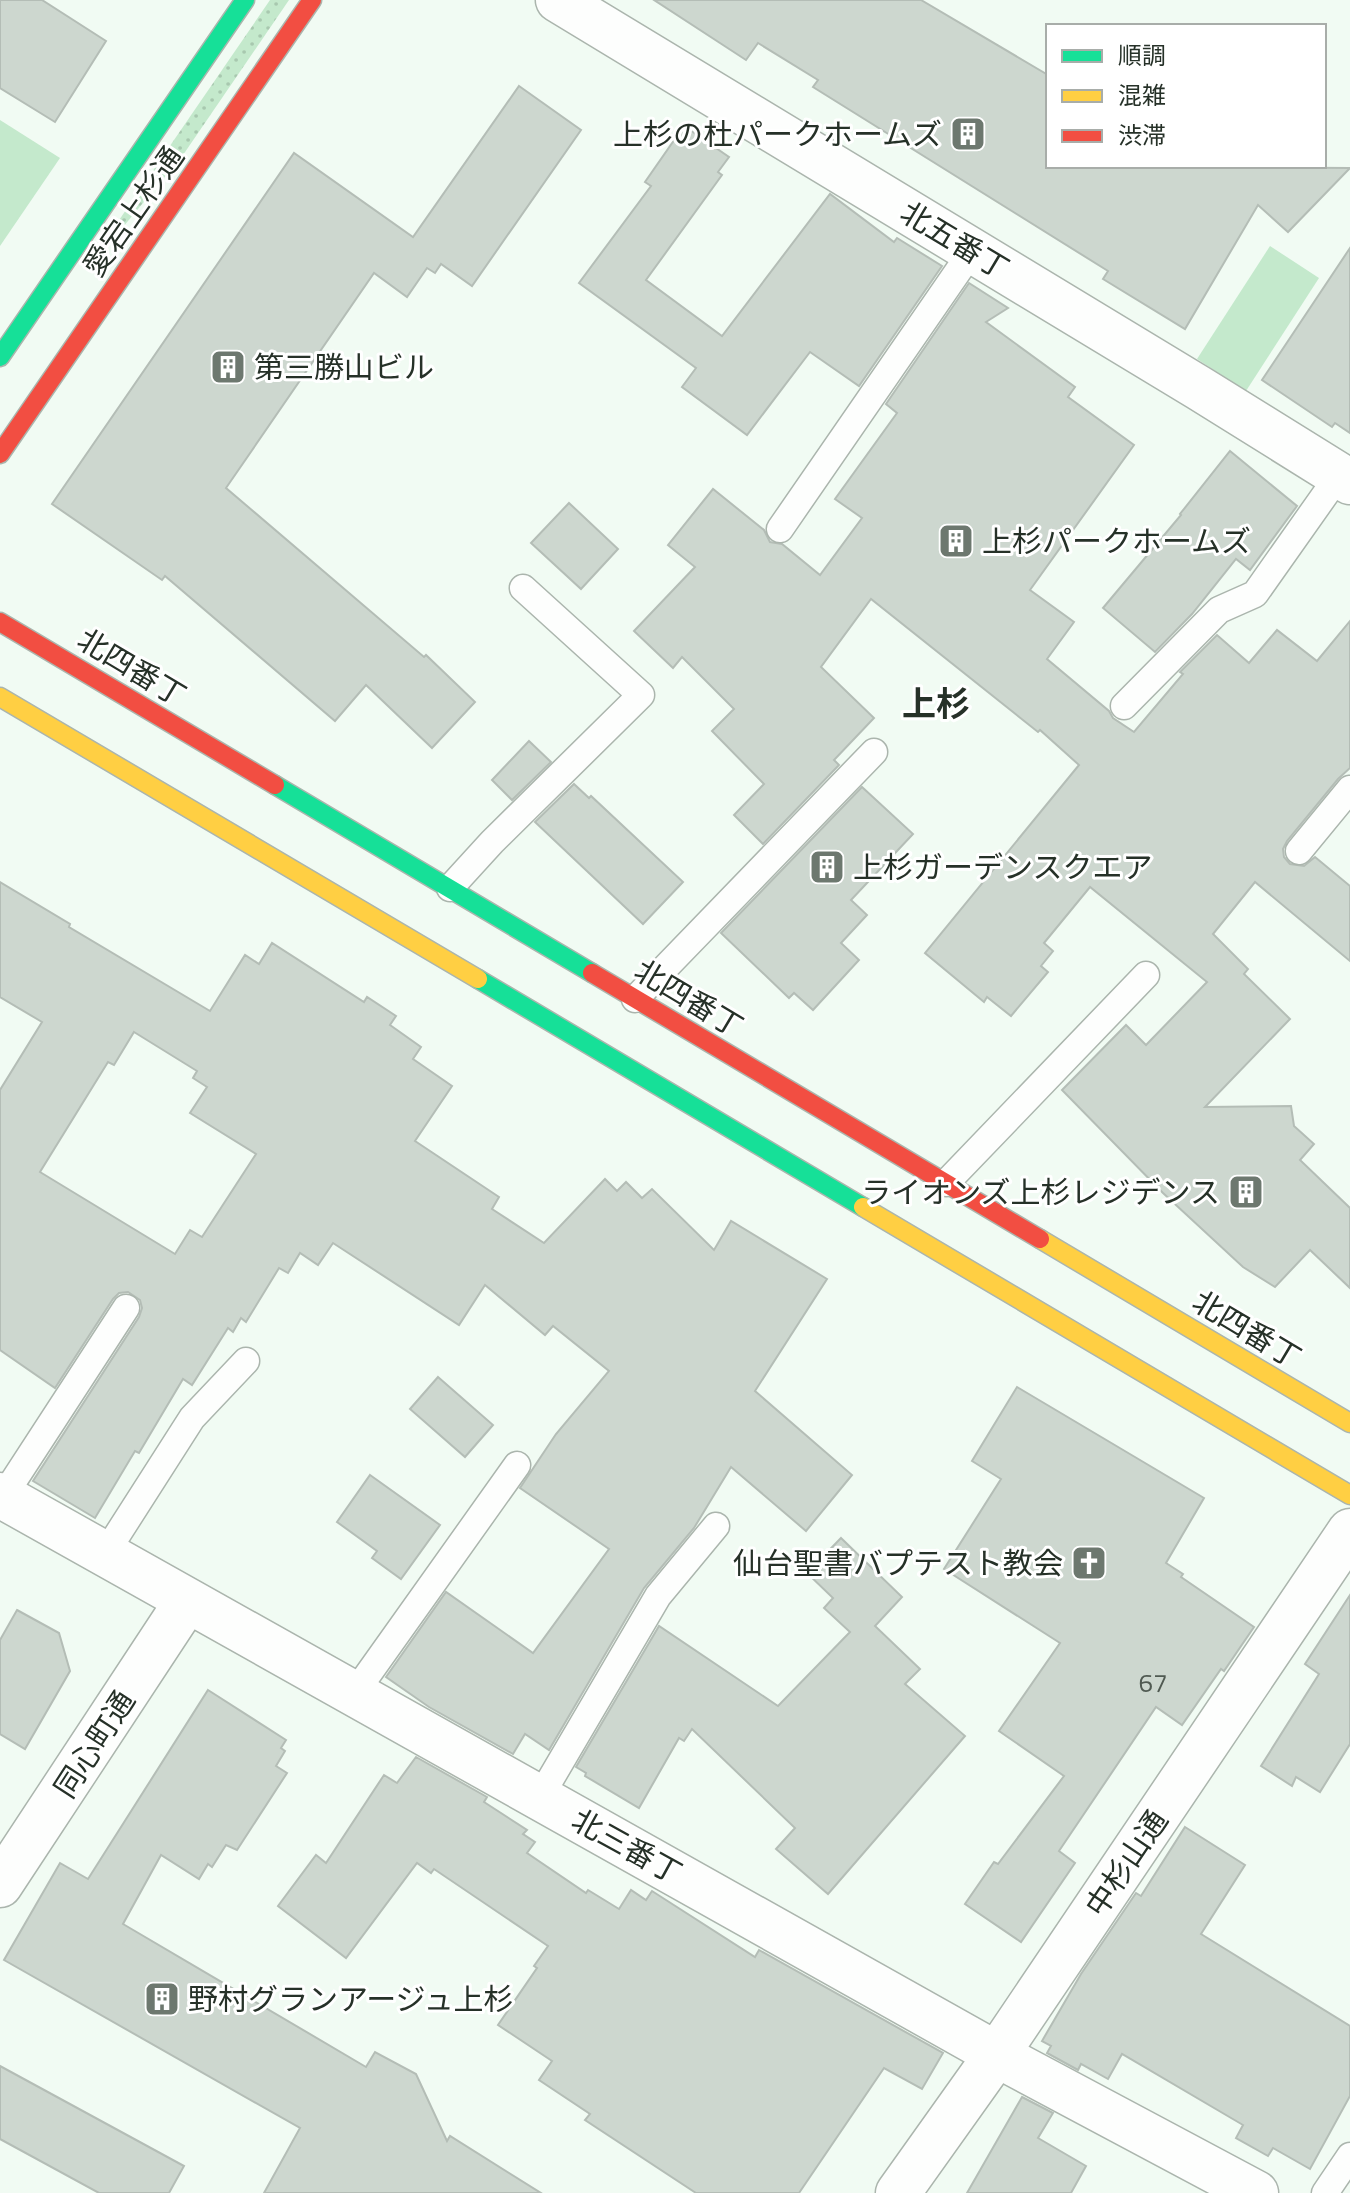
<svg xmlns="http://www.w3.org/2000/svg" width="1350" height="2193" viewBox="0 0 1350 2193" font-family="'Titillium Web','Noto Sans JP',sans-serif">
  <defs>
    <pattern id="grass-dots" width="8" height="8" patternUnits="userSpaceOnUse" patternTransform="scale(2)"><rect width="8" height="8" fill="#c4e9cc"/><path d="M2 2h.1M6 6h.1" fill="none" stroke="#a8c8af" stroke-width="1.8" stroke-linecap="round"/></pattern>
  </defs>
  <rect width="100%" height="100%" fill="#f1fbf3"/>
  <!-- grass -->
  <polygon fill="url(#grass-dots)" points="270,0 289,0 183,155 108,245 104,242"/>
  <!-- park -->
  <g fill="#c4e9cc">
    <polygon points="0,120 60,158 0,246"/>
    <polygon points="1270,246 1319,278 1246,391 1197,359"/>
  </g>
  <!-- building -->
  <g fill="#cdd7cf" stroke="#b4bdb6" stroke-width="2" fill-rule="evenodd">
    <polygon points="0,0 42,0 106,41 55,122 0,88"/>
    <polygon points="654,0 921,0 1048,75 1048,166 1350,168 1288,232 1258,205 1185,329 1103,279 1108,271 813,87 818,80 758,43 746,60"/>
    <polygon points="519,86 581,130 472,286 441,264 435,273 427,268 407,297 374,273 226,488 424,657 426,655 475,702 432,748 366,685 335,721 165,576 162,580 52,504 294,153 413,237"/>
    <polygon points="684,126 729,157 718,172 722,175 646,280 722,336 830,194 894,242 897,238 942,266 859,386 810,352 747,435 682,387 696,368 579,283 651,186 645,182"/>
    <polygon points="1350,248 1350,433 1335,423 1332,427 1262,380"/>
    <polygon points="969,283 1008,308 986,322 1075,387 1068,397 1134,445 1030,590 1074,622 1047,659 1109,711 1113,718 1134,732 1183,674 1180,672 1217,635 1249,663 1277,630 1317,661 1350,621 1350,768 1338,779 1287,841 1283,849 1284,857 1290,864 1304,866 1315,857 1350,886 1350,961 1255,882 1213,934 1248,969 1244,974 1290,1019 1205,1107 1291,1106 1294,1126 1314,1144 1300,1160 1350,1208 1350,1288 1310,1250 1275,1287 1243,1267 1163,1193 1062,1090 1126,1025 1146,1045 1207,982 1090,887 1044,943 1053,951 1041,966 1048,972 1011,1016 987,997 984,1002 925,953 1079,765 1040,730 1038,732 871,599 821,667 874,718 834,760 839,765 763,844 734,815 764,784 712,731 734,709 682,657 673,668 634,631 695,567 668,545 713,489 764,530 770,542 782,544 820,575 862,518 835,499 897,413 886,404"/>
    <polygon points="1230,451 1297,506 1250,570 1236,559 1192,614 1155,652 1103,608 1181,515 1180,514"/>
    <polygon points="569,503 618,549 581,589 531,543"/>
    <polygon points="529,741 551,762 512,800 492,780"/>
    <polygon points="574,784 589,798 591,796 683,882 643,924 535,822"/>
    <polygon points="862,787 913,834 851,900 867,915 841,943 859,960 813,1010 794,993 789,998 721,933"/>
    <path d="M0,882L70,924L69,927L210,1011L245,955L259,964L272,943L364,1002L367,997L396,1016L390,1025L421,1047L413,1059L452,1086L415,1141L499,1197L492,1209L544,1243L605,1179L617,1191L626,1182L642,1198L652,1189L714,1250L731,1221L827,1279L755,1391L852,1475L806,1531L731,1467L694,1528L644,1588L549,1750L525,1734L513,1754L429,1707L386,1677L446,1592L533,1653L609,1549L520,1488L556,1434L609,1371L553,1326L545,1335L485,1285L459,1325L333,1243L318,1265L300,1253L288,1273L279,1268L246,1322L241,1318L233,1332L228,1328L192,1385L183,1379L139,1453L135,1451L95,1518L33,1481L139,1317L142,1308L140,1300L128,1292L119,1293L113,1299L55,1388L0,1350V1090L42,1022L0,997ZM134,1032L197,1071L193,1078L207,1087L190,1113L256,1154L202,1237L190,1230L175,1254L40,1172L108,1062L114,1065Z"/>
    <polygon points="438,1377 493,1425 465,1457 410,1409"/>
    <polygon points="1017,1387 1204,1498 1166,1563 1183,1574 1181,1577 1254,1627 1224,1671 1221,1669 1182,1725 1156,1707 1059,1851 1075,1863 1021,1942 965,1904 994,1862 998,1864 1064,1776 999,1731 1060,1643 944,1569 1001,1479 972,1461"/>
    <polygon points="370,1475 440,1525 401,1579 372,1558 377,1551 337,1522"/>
    <polygon points="841,1538 902,1597 875,1626 920,1669 905,1684 965,1736 828,1894 776,1849 795,1828 692,1729 684,1741 679,1738 639,1808 585,1776 586,1773 576,1767 659,1626 778,1706 850,1632 824,1608 833,1598 807,1573"/>
    <polygon points="1350,1595 1350,1744 1320,1792 1296,1777 1292,1786 1261,1766 1319,1674 1305,1664"/>
    <polygon points="17,1610 59,1633 70,1671 25,1749 0,1734 0,1640"/>
    <polygon points="208,1690 286,1740 281,1748 285,1751 276,1766 287,1773 237,1850 226,1845 212,1867 208,1864 199,1879 161,1855 123,1924 366,2067 375,2052 416,2074 447,2141 450,2136 541,2193 264,2193 300,2128 4,1960 60,1863 88,1879"/>
    <polygon points="416,1757 487,1797 484,1802 527,1830 523,1834 535,1842 527,1853 586,1893 588,1890 619,1909 631,1890 646,1900 652,1891 755,1957 759,1950 943,2053 922,2089 884,2068 799,2193 696,2193 585,2120 590,2114 539,2080 552,2061 498,2025 537,1968 534,1966 548,1946 434,1869 431,1873 417,1863 346,1958 278,1906 316,1855 326,1863 384,1775 397,1783"/>
    <polygon points="1185,1827 1245,1865 1201,1934 1350,2026 1350,2096 1310,2169 1273,2148 1268,2156 1236,2138 1243,2125 1122,2054 1108,2079 1081,2064 1078,2070 1047,2053 1051,2046 1042,2041 1081,1974 1136,1893 1141,1896"/>
    <polygon points="0,2066 184,2166 169,2193 99,2193 0,2139"/>
    <polygon points="1022,2097 1053,2113 1038,2138 1086,2166 1071,2193 967,2193"/>
  </g>
  <g fill="none" stroke-linecap="round" stroke-linejoin="round">
    <defs>
      <g id="lane">
        <polyline points="780,529 972,251"/>
        <polyline points="1124,706 1219,610 1255,594 1339,475"/>
        <polyline points="1299,851 1350,789"/>
        <polyline points="450,888 492,842 641,695 523,588"/>
        <polyline points="635,999 874,752"/>
        <polyline points="946,1183 1146,975"/>
        <polyline points="3,1497 126,1308"/>
        <polyline points="105,1554 192,1418 246,1361"/>
        <polyline points="354,1694 517,1465"/>
        <polyline points="540,1797 658,1596 716,1526"/>
        <polyline points="1325,2193 1350,2156"/>
      </g>
      <g id="street">
        <polyline points="558,0 1199,388 1350,482"/>
        <polyline points="0,1495 1016,2065 1256,2193"/>
        <polyline points="0,1885 187,1601"/>
        <polyline points="898,2193 997,2054 1350,1531"/>
      </g>
      <g id="fast">
        <polyline points="0,357 245,0"/>
        <polyline points="275,785 592,973"/>
        <polyline points="478,979 863,1207"/>
      </g>
      <g id="slow">
        <polyline points="0,697 478,979"/>
        <polyline points="863,1207 1350,1495"/>
        <polyline points="1040,1239 1350,1423"/>
      </g>
      <g id="jam">
        <polyline points="0,454 312,0"/>
        <polyline points="0,622 275,785"/>
        <polyline points="592,973 1040,1239"/>
      </g>
    </defs>
    <!-- lane casing -->
    <use href="#lane" stroke="#abb5ad" stroke-width="29"/>
    <!-- street casing -->
    <use href="#street" stroke="#abb5ad" stroke-width="47"/>
    <!-- fast casing -->
    <use href="#fast" stroke="#abb5ad" stroke-width="21"/>
    <!-- slow casing -->
    <use href="#slow" stroke="#abb5ad" stroke-width="21"/>
    <!-- jam casing -->
    <use href="#jam" stroke="#abb5ad" stroke-width="21"/>
    <!-- lane -->
    <use href="#lane" stroke="#fdfefd" stroke-width="26"/>
    <!-- street -->
    <use href="#street" stroke="#fdfefd" stroke-width="44"/>
    <!-- fast -->
    <use href="#fast" stroke="#16e098" stroke-width="18"/>
    <!-- slow -->
    <use href="#slow" stroke="#ffcf43" stroke-width="18"/>
    <!-- jam -->
    <use href="#jam" stroke="#f24e42" stroke-width="18"/>
  </g>
  <!-- icons -->
  <defs>
    <symbol id="building-square" viewBox="-11 -11 22 22"><rect x="-9" y="-9" width="18" height="18" rx="4" fill="#6d786f" stroke="#fff"/><path d="M-4-6H4V6H1V3H-1V6H-4ZM-2.5-4.3h1.7v1.8h-1.7ZM.8-4.3h1.7v1.8H.8ZM-2.5-1h1.7V.8h-1.7ZM.8-1h1.7V.8H.8Z" fill="#fff"/></symbol>
    <symbol id="church-square" viewBox="-11 -11 22 22"><rect x="-9" y="-9" width="18" height="18" rx="4" fill="#6d786f" stroke="#fff"/><path d="M-1.2-6h2.4v3.5h3.3v2.4h-3.3V6h-2.4V-.1h-3.3v-2.4h3.3Z" fill="#fff"/></symbol>
  </defs>
  <g fill-rule="evenodd">
    <use href="#building-square" x="948" y="114" width="40" height="40"/>
    <use href="#building-square" x="208" y="347" width="40" height="40"/>
    <use href="#building-square" x="936" y="521" width="40" height="40"/>
    <use href="#building-square" x="807" y="847" width="40" height="40"/>
    <use href="#building-square" x="1226" y="1172" width="40" height="40"/>
    <use href="#church-square" x="1069" y="1543" width="40" height="40"/>
    <use href="#building-square" x="142" y="1979" width="40" height="40"/>
  </g>
  <g text-anchor="middle" dominant-baseline="central" stroke-width="6" stroke-linejoin="round" paint-order="stroke">
    <!-- number labels -->
    <g font-size="26" fill="#505a52">
      <text x="1153" y="1682">67</text>
    </g>
    <!-- poi labels -->
    <g font-size="30" fill="#263128" stroke="#fff" text-anchor="start">
      <text x="942" y="134" text-anchor="end">上杉の杜パークホームズ</text>
      <text x="254" y="367">第三勝山ビル</text>
      <text x="982" y="541">上杉パークホームズ</text>
      <text x="853" y="867">上杉ガーデンスクエア</text>
      <text x="1220" y="1192" text-anchor="end">ライオンズ上杉レジデンス</text>
      <text x="1063" y="1563" text-anchor="end">仙台聖書バプテスト教会</text>
      <text x="188" y="1999">野村グランアージュ上杉</text>
    </g>
    <!-- street labels -->
    <g font-size="30" fill="#263128" stroke="#fff">
      <text transform="translate(133 211) rotate(-55)">愛宕上杉通</text>
      <text transform="translate(955 240) rotate(31)">北五番丁</text>
      <text transform="translate(132 667) rotate(31)">北四番丁</text>
      <text transform="translate(689 998) rotate(31)">北四番丁</text>
      <text transform="translate(1247 1329) rotate(31)">北四番丁</text>
      <text transform="translate(94 1744) rotate(-57)">同心町通</text>
      <text transform="translate(627 1846) rotate(29)">北三番丁</text>
      <text transform="translate(1126 1863) rotate(-56)">中杉山通</text>
    </g>
    <!-- quarter labels -->
    <g font-size="34" font-weight="bold" fill="#263128" stroke="#fff">
      <text x="936" y="703">上杉</text>
    </g>
  </g>
  <!-- legend -->
  <rect x="1046" y="24" width="280" height="144" fill="#ffffff" stroke="#a8ada9" stroke-width="2"/>
  <rect x="1062" y="50" width="40" height="12" fill="#16e098" stroke="#a8ada9" stroke-width="2"/>
  <text x="1118" y="64" font-size="24" fill="#263128">順調</text>
  <rect x="1062" y="90" width="40" height="12" fill="#ffcf43" stroke="#a8ada9" stroke-width="2"/>
  <text x="1118" y="104" font-size="24" fill="#263128">混雑</text>
  <rect x="1062" y="130" width="40" height="12" fill="#f24e42" stroke="#a8ada9" stroke-width="2"/>
  <text x="1118" y="144" font-size="24" fill="#263128">渋滞</text>
</svg>
